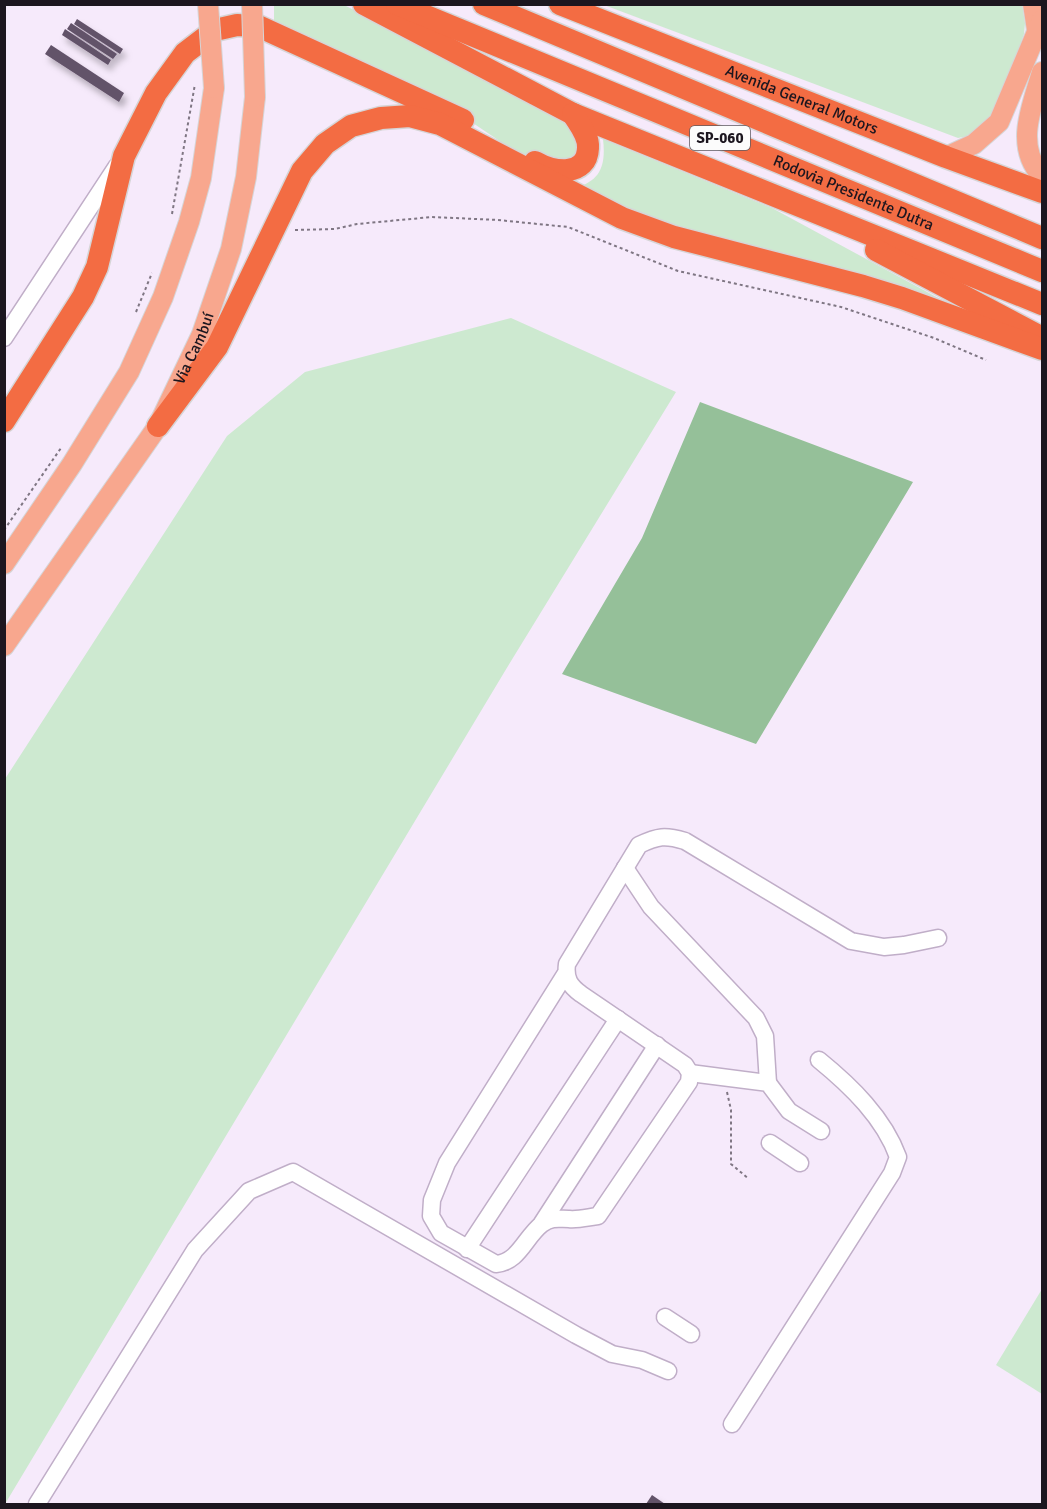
<svg xmlns="http://www.w3.org/2000/svg" width="1047" height="1509" viewBox="0 0 1047 1509" font-family="Signika,sans-serif">
  <defs>
    <filter id="shadow"><feDropShadow dx="3.5" dy="6" stdDeviation="3" flood-color="#0004"/></filter>
  </defs>
  <rect width="100%" height="100%" fill="#f6eafb"/>
  <!-- green -->
  <g fill="#cde9d0">
    <polygon points="1022,4 1025,23 1024,34 996,111 973,135 958,138 604,5"/>
    <polygon points="274,5 344,5 444,55 573,114 585,162 541,166 507,146 461,115 274,29"/>
    <path d="M603,139L772,208L955,307L724,249L575,188C601,181 606,165 603,139Z"/>
    <polygon points="511,318 676,392 505,671 5,1504 5,779 227,436 305,372"/>
    <polygon points="1042,1289 1042,1394 996,1365"/>
  </g>
  <!-- forest -->
  <polygon fill="#95c099" points="700,402 913,482 756,744 562,674 642,538"/>
  <!-- building -->
  <g fill="#625269" filter="url(#shadow)">
    <polygon points="77,19 123,49 120,54 74,24"/>
    <polygon points="71,23 117,54 113,59 67,29"/>
    <polygon points="65,29 111,60 108,65 62,35"/>
    <polygon points="51,45 124,93 119,102 45,54"/>
    <polygon points="652,1495 665,1504 646,1504"/>
  </g>
  <g fill="none" stroke-linecap="round" stroke-linejoin="round">
    <defs>
      <g id="minor">
        <polyline points="4,338 117,166"/>
        <polyline points="625,868 651,907 756,1018 765,1036 768,1083"/>
        <path d="M566,973L447,1163L432,1200L431,1216L441,1233L496,1264C519,1262 525,1237 542,1224C552,1217 558,1219 569,1219C578,1220 589,1217 598,1216L689,1082L690,1073L685,1065L581,994C570,986 565,979 567,964L639,845C658,836 665,835 685,841L851,941L884,947L904,945L938,938"/>
        <polyline points="690,1073 768,1083 789,1111 821,1131"/>
        <polyline points="770,1143 800,1163"/>
        <polyline points="542,1223 657,1045"/>
        <polyline points="467,1249 618,1019"/>
        <polyline points="665,1317 691,1334"/>
        <path d="M732,1424L892,1173L898,1157C884,1118 851,1086 819,1060"/>
        <polyline points="37,1504 195,1250 249,1191 293,1172 576,1335 612,1354 642,1360 668,1371"/>
      </g>
      <g id="major">
        <polyline points="1033,4 1037,30"/>
        <path d="M1042,72C1032,106 1014,146 1042,176"/>
        <polyline points="946,157 974,144 999,122 1042,20"/>
        <polyline points="4,564 72,464 129,372 163,297 189,222 201,178 214,88"/>
        <path id="s1" d="M4,646L158,426L202,334L231,249L246,177L255,97"/>
      </g>
      <g id="highway">
        <polyline points="364,4 573,114 1042,304"/>
        <path id="s2" d="M397,4L1042,271"/>
        <polyline points="484,4 1042,238"/>
        <path id="s3" d="M560,4L946,157L1042,192"/>
        <path d="M535,162C553,173 587,177 588,148C589,135 579,124 573,114"/>
        <polyline points="876,250 1035,334"/>
        <polyline points="4,421 83,297 97,267 124,156 156,93 185,53 215,30 237,25 258,26 463,120"/>
        <polyline points="158,426 217,347 302,171 325,144 351,126 381,118 410,116 440,124 622,218 674,237 863,286 902,298 1042,349"/>
      </g>
    </defs>
    <!-- minor casing -->
    <use href="#minor" stroke="#c0aec8" stroke-width="19"/>
    <!-- major casing -->
    <use href="#major" stroke="#d6d5d7" stroke-width="22"/>
    <!-- highway casing -->
    <use href="#highway" stroke="#d6d5d7" stroke-width="25"/>
    <!-- path -->
    <g stroke="#7f7683" stroke-width="2" stroke-dasharray="3 3" stroke-linecap="butt">
      <polyline points="172,214 195,84"/>
      <polyline points="295,230 335,229 357,224 432,217 498,220 568,227 678,271 841,307 934,338 986,360"/>
      <polyline points="136,312 152,273"/>
      <polyline points="4,530 61,448"/>
      <polyline points="727,1092 731,1110 731,1164 749,1179"/>
    </g>
    <!-- minor -->
    <use href="#minor" stroke="#fff" stroke-width="16"/>
    <!-- major -->
    <use href="#major" stroke="#f8a78e" stroke-width="20"/>
    <!-- highway -->
    <use href="#highway" stroke="#f36c43" stroke-width="22"/>
    <defs>
      <g id="major-bridge">
        <polyline points="208,4 214,88"/>
        <polyline points="252,4 255,97"/>
      </g>
    </defs>
    <!-- major-bridge casing -->
    <use href="#major-bridge" stroke="#d6d5d7" stroke-width="22" stroke-linecap="butt"/>
    <!-- major-bridge -->
    <use href="#major-bridge" stroke="#f8a78e" stroke-width="20"/>
  </g>
  <g text-anchor="middle" dominant-baseline="central" stroke-width="6" stroke-linejoin="round" paint-order="stroke">
    <!-- shield labels -->
    <rect fill="#fcfcfc" stroke="#5f5b61" stroke-width="1.5" x="690" y="126" width="60" height="24" rx="4.5"/>
    <g font-size="15" font-weight="bold" fill="#1c161f">
      <text x="720" y="138">SP-060</text>
    </g>
    <!-- street labels -->
    <g font-size="16" fill="#1c161f" stroke="#fcfcfc">
      <text stroke="none"><textPath href="#s3" startOffset="260">Avenida General Motors</textPath></text>
      <text stroke="none"><textPath href="#s2" startOffset="494">Rodovia Presidente Dutra</textPath></text>
      <text stroke="none"><textPath href="#s1" startOffset="354">Via Cambuí</textPath></text>
    </g>
  </g>
  <!-- border -->
  <rect width="1047" height="1509" fill="none" stroke="#1c161f" stroke-width="12"/>
</svg>
